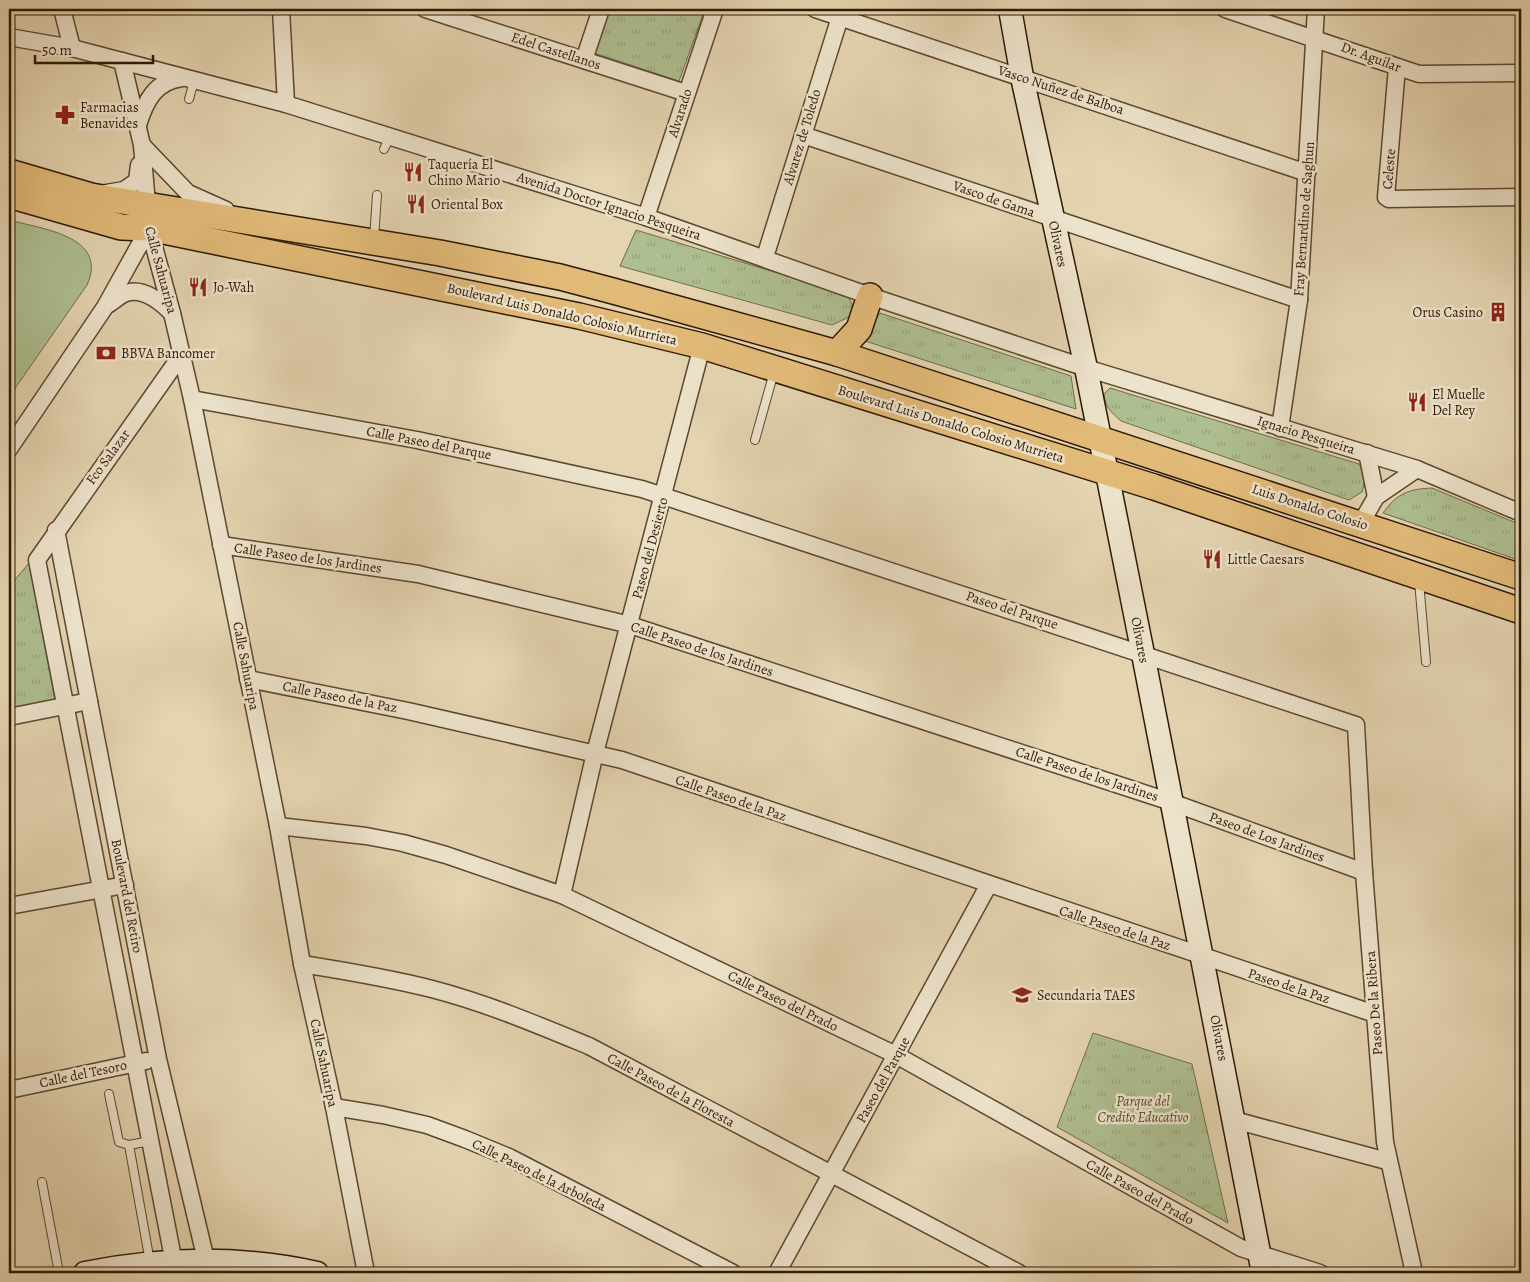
<svg xmlns="http://www.w3.org/2000/svg" width="1530" height="1282" viewBox="0 0 1530 1282" font-family="Alegreya,serif">
  <defs>
    <pattern id="park-tufts" width="24" height="20" patternUnits="userSpaceOnUse" patternTransform="scale(1.25)"><rect width="24" height="20" fill="#aebe90"/><path d="M3 7l-1-3M5 7V3M7 7l1-3M15 17l-1-3M17 17v-4M19 17l1-3" fill="none" stroke="#96a37b"/></pattern>
  </defs>
  <rect width="100%" height="100%" fill="#e4d4b0"/>
  <filter id="stains"><feTurbulence type="fractalNoise" baseFrequency=".004" numOctaves="4"/><feColorMatrix values="0 0 0 0 .2 0 0 0 0 .09 0 0 0 0 .02 0 0 0 .5 -.17"/></filter>
  <radialGradient id="worn" r=".72"><stop offset=".6" stop-color="#630" stop-opacity="0"/><stop offset="1" stop-color="#630" stop-opacity=".3"/></radialGradient>
  <!-- grass -->
  <path fill="#aebe90" stroke="#6e6c4a" d="M9,220C42,229 109,236 87,285L9,397Z"/>
  <!-- park -->
  <g fill="url(#park-tufts)" stroke="#6e6c4a">
    <polygon points="608,9 705,9 679,81 594,53"/>
    <polygon points="636,230 847,294 852,304 851,316 832,325 620,266"/>
    <polygon points="880,313 1071,376 1076,409 862,340"/>
    <path d="M1110,388L1359,464L1366,477L1362,492L1349,500L1121,421C1111,412 1105,407 1104,394Z"/>
    <path d="M1432,488L1521,525V561L1383,513C1397,493 1409,489 1432,488Z"/>
    <polygon points="29,563 56,705 9,713 9,587"/>
    <polygon points="1093,1033 1192,1064 1228,1223 1057,1127"/>
  </g>
  <g fill="none" stroke-linecap="round" stroke-linejoin="round">
    <defs>
      <g id="lane">
        <polyline points="189,99 194,81"/>
        <polyline points="384,149 390,137"/>
        <polyline points="374,238 377,195"/>
        <polyline points="755,440 774,372"/>
        <polyline points="1419,581 1426,662"/>
        <polyline points="109,1094 119,1142 129,1145 150,1141"/>
        <polyline points="129,1145 150,1262"/>
        <polyline points="42,1182 59,1273"/>
      </g>
      <g id="street">
        <polyline points="62,9 72,48"/>
        <polyline points="281,9 286,104"/>
        <polyline points="425,9 686,93"/>
        <polyline points="815,9 1307,173"/>
        <polyline points="1225,9 1419,74 1521,73"/>
        <polyline points="9,37 72,48 286,104 646,217 870,296 1086,368 1417,469 1521,513"/>
        <polyline points="584,60 601,9"/>
        <polyline points="122,61 142,145 149,228 172,313 192,399 278,826 302,964 334,1107 366,1273"/>
        <polyline points="1397,67 1386,197 1389,199 1521,197"/>
        <path d="M138,125C145,102 155,81 182,78"/>
        <polyline points="803,135 1299,300"/>
        <polyline points="142,145 188,193 226,210"/>
        <polyline points="106,193 124,190 137,181 139,165"/>
        <polyline points="646,217 715,9"/>
        <polyline points="765,257 840,17"/>
        <path d="M109,304C114,301 120,295 126,293C143,287 161,302 172,313"/>
        <polyline points="192,399 417,440 642,489 1356,725 1364,872 1385,1142 1414,1273"/>
        <polyline points="1280,428 1299,300 1316,9"/>
        <polyline points="9,449 105,307 149,228"/>
        <polyline points="1367,453 1376,497"/>
        <polyline points="1361,523 1376,497 1417,469"/>
        <polyline points="56,530 158,1059 206,1260"/>
        <polyline points="221,545 418,574 630,625 1171,802 1364,872"/>
        <polyline points="248,679 408,711 622,760 1375,1014"/>
        <polyline points="9,717 89,701"/>
        <polyline points="278,826 366,836 403,843 446,855 562,895 896,1055 1241,1248 1320,1273"/>
        <polyline points="562,895 595,753 702,346"/>
        <polyline points="9,906 125,885"/>
        <path d="M302,964C346,971 389,978 432,989C486,1003 538,1025 589,1046L1019,1273"/>
        <polyline points="9,1090 146,1061"/>
        <polyline points="334,1107 383,1115 427,1125 465,1139 509,1157 733,1273"/>
        <polyline points="1234,1120 1387,1161"/>
        <polyline points="174,1263 37,560 182,354"/>
        <polyline points="777,1273 988,886"/>
      </g>
      <g id="secondary">
        <polyline points="1010,9 1022,77 1086,368 1143,654 1263,1273"/>
        <path d="M85,1273C161,1258 241,1256 317,1273"/>
      </g>
      <g id="primary">
        <polyline points="9,172 91,196 440,253 560,277 613,291 837,353 1521,577"/>
        <polyline points="9,195 121,227 149,228 579,316 702,346 1154,487 1521,611"/>
        <polyline points="837,353 859,329 870,296"/>
      </g>
    </defs>
    <!-- lane casing -->
    <use href="#lane" stroke="#5c482f" stroke-width="10"/>
    <!-- street casing -->
    <use href="#street" stroke="#5c482f" stroke-width="19"/>
    <!-- secondary casing -->
    <use href="#secondary" stroke="#2f1904" stroke-width="25"/>
    <!-- primary casing -->
    <use href="#primary" stroke="#2f1904" stroke-width="28"/>
    <!-- lane -->
    <use href="#lane" stroke="#ede3cc" stroke-width="8"/>
    <!-- street -->
    <use href="#street" stroke="#ede3cc" stroke-width="16"/>
    <!-- secondary -->
    <use href="#secondary" stroke="#ede3cc" stroke-width="22"/>
    <!-- primary -->
    <use href="#primary" stroke="#e2ba78" stroke-width="25"/>
  </g>
  <!-- icons -->
  <defs>
    <symbol id="pharmacy-bare" viewBox="-9 -9 18 18"><path d="M-2-6h4v4h4v4h-4v4h-4v-4h-4v-4h4Z" fill="#8f2418" stroke="#ede3cc" stroke-width="2.5" paint-order="stroke"/></symbol>
    <symbol id="restaurant-bare" viewBox="-9 -9 18 18"><path d="M-5-6h1v4h1v-4h1v4h1v-4h1v5L-1.5 .5V6h-2V.5L-5-1ZM5-6V6H3V1.5H1.5Q1.5-4 5-6Z" fill="#8f2418" stroke="#ede3cc" stroke-width="2.5" paint-order="stroke"/></symbol>
    <symbol id="building-bare" viewBox="-9 -9 18 18"><path d="M-4-6H4V6H1V3H-1V6H-4ZM-2.5-4.3h1.7v1.8h-1.7ZM.8-4.3h1.7v1.8H.8ZM-2.5-1h1.7V.8h-1.7ZM.8-1h1.7V.8H.8Z" fill="#8f2418" stroke="#ede3cc" stroke-width="2.5" paint-order="stroke"/></symbol>
    <symbol id="bank-bare" viewBox="-9 -9 18 18"><path d="M-6-4H6V4H-6ZM0-2.3a2.3 2.3 0 1 0 0 4.6a2.3 2.3 0 1 0 0-4.6Z" fill="#8f2418" stroke="#ede3cc" stroke-width="2.5" paint-order="stroke"/></symbol>
    <symbol id="school-bare" viewBox="-9 -9 18 18"><path d="M0-5L7-2L0 1L-7-2ZM-4 1L0 2.5L4 1V4Q0 6-4 4Z" fill="#8f2418" stroke="#ede3cc" stroke-width="2.5" paint-order="stroke"/></symbol>
  </defs>
  <g fill-rule="evenodd">
    <use href="#pharmacy-bare" x="51" y="101" width="28" height="28"/>
    <use href="#restaurant-bare" x="399" y="158" width="28" height="28"/>
    <use href="#restaurant-bare" x="402" y="190" width="28" height="28"/>
    <use href="#restaurant-bare" x="184" y="273" width="28" height="28"/>
    <use href="#building-bare" x="1484" y="298" width="28" height="28"/>
    <use href="#bank-bare" x="92" y="339" width="28" height="28"/>
    <use href="#restaurant-bare" x="1403" y="388" width="28" height="28"/>
    <use href="#restaurant-bare" x="1198" y="545" width="28" height="28"/>
    <use href="#school-bare" x="1008" y="981" width="28" height="28"/>
  </g>
  <g text-anchor="middle" dominant-baseline="central" stroke-width="5" stroke-linejoin="round" paint-order="stroke">
    <!-- street labels -->
    <g font-size="14" fill="#2f1904" stroke="#ede3cc">
      <text transform="translate(556 51) rotate(18)">Edel Castellanos</text>
      <text transform="translate(1371 57) rotate(20)">Dr. Aguilar</text>
      <text transform="translate(1061 90) rotate(18)">Vasco Nuñez de Balboa</text>
      <text transform="translate(680 113) rotate(-72)">Alvarado</text>
      <text transform="translate(802 137) rotate(-73)">Alvarez de Toledo</text>
      <text transform="translate(1389 169) rotate(-85)">Celeste</text>
      <text transform="translate(994 199) rotate(19)">Vasco de Gama</text>
      <text transform="translate(609 206) rotate(18)">Avenida Doctor Ignacio Pesqueira</text>
      <text transform="translate(1304 219) rotate(-86)">Fray Bernardino de Saghun</text>
      <text transform="translate(1058 244) rotate(78)">Olivares</text>
      <text transform="translate(161 270) rotate(75)">Calle Sahuaripa</text>
      <text transform="translate(562 314) rotate(13)">Boulevard Luis Donaldo Colosio Murrieta</text>
      <text transform="translate(951 424) rotate(17)">Boulevard Luis Donaldo Colosio Murrieta</text>
      <text transform="translate(1306 435) rotate(17)">Ignacio Pesqueira</text>
      <text transform="translate(429 443) rotate(11)">Calle Paseo del Parque</text>
      <text transform="translate(108 457) rotate(-54)">Fco Salazar</text>
      <text transform="translate(1310 507) rotate(18)">Luis Donaldo Colosio</text>
      <text transform="translate(650 548) rotate(-75)">Paseo del Desierto</text>
      <text transform="translate(308 558) rotate(8)">Calle Paseo de los Jardines</text>
      <text transform="translate(1012 610) rotate(18)">Paseo del Parque</text>
      <text transform="translate(1140 640) rotate(79)">Olivares</text>
      <text transform="translate(702 649) rotate(18)">Calle Paseo de los Jardines</text>
      <text transform="translate(246 666) rotate(79)">Calle Sahuaripa</text>
      <text transform="translate(340 697) rotate(11)">Calle Paseo de la Paz</text>
      <text transform="translate(1087 774) rotate(18)">Calle Paseo de los Jardines</text>
      <text transform="translate(731 798) rotate(19)">Calle Paseo de la Paz</text>
      <text transform="translate(1267 837) rotate(20)">Paseo de Los Jardines</text>
      <text transform="translate(127 896) rotate(79)">Boulevard del Retiro</text>
      <text transform="translate(1115 928) rotate(18)">Calle Paseo de la Paz</text>
      <text transform="translate(1289 986) rotate(18)">Paseo de la Paz</text>
      <text transform="translate(783 1001) rotate(26)">Calle Paseo del Prado</text>
      <text transform="translate(1374 1003) rotate(-94)">Paseo De la Ribera</text>
      <text transform="translate(1219 1038) rotate(79)">Olivares</text>
      <text transform="translate(324 1063) rotate(78)">Calle Sahuaripa</text>
      <text transform="translate(83 1074) rotate(-12)">Calle del Tesoro</text>
      <text transform="translate(883 1080) rotate(-61)">Paseo del Parque</text>
      <text transform="translate(671 1090) rotate(28)">Calle Paseo de la Floresta</text>
      <text transform="translate(539 1175) rotate(26)">Calle Paseo de la Arboleda</text>
      <text transform="translate(1140 1192) rotate(29)">Calle Paseo del Prado</text>
    </g>
    <!-- poi labels -->
    <g font-size="14" fill="#2f1904" stroke="#ede3cc" text-anchor="start">
      <text x="80" y="107">Farmacias<tspan x="80" dy="16">Benavides</tspan></text>
      <text x="428" y="164">Taquería El<tspan x="428" dy="16">Chino Mario</tspan></text>
      <text x="431" y="204">Oriental Box</text>
      <text x="213" y="287">Jo-Wah</text>
      <text x="1483" y="312" text-anchor="end">Orus Casino</text>
      <text x="121" y="353">BBVA Bancomer</text>
      <text x="1432" y="394">El Muelle<tspan x="1432" dy="16">Del Rey</tspan></text>
      <text x="1227" y="559">Little Caesars</text>
      <text x="1037" y="995">Secundaria TAES</text>
    </g>
    <!-- park labels -->
    <g font-size="14" font-style="italic" fill="#554b2e" stroke="#ede3cc">
      <text x="1143" y="1101">Parque del<tspan x="1143" dy="16">Credito Educativo</tspan></text>
    </g>
  </g>
  <!-- margin -->
  <rect width="1530" height="1282" fill="none" stroke="#e4d4b0" stroke-width="30"/>
  <rect x="10" y="10" width="1510" height="1262" fill="none" stroke="#2f1904" stroke-width="2.5"/>
  <rect x="15" y="15" width="1500" height="1252" fill="none" stroke="#2f1904"/>
  <!-- scale -->
  <path d="M35 55v8h118v-8" fill="none" stroke="#2f1904" stroke-width="2.5"/>
  <text x="42" y="55" font-size="15" fill="#2f1904" stroke="#ede3cc" stroke-width="4" paint-order="stroke">50 m</text>
  <rect width="100%" height="100%" filter="url(#stains)"/>
  <rect width="100%" height="100%" fill="url(#worn)"/>
</svg>
